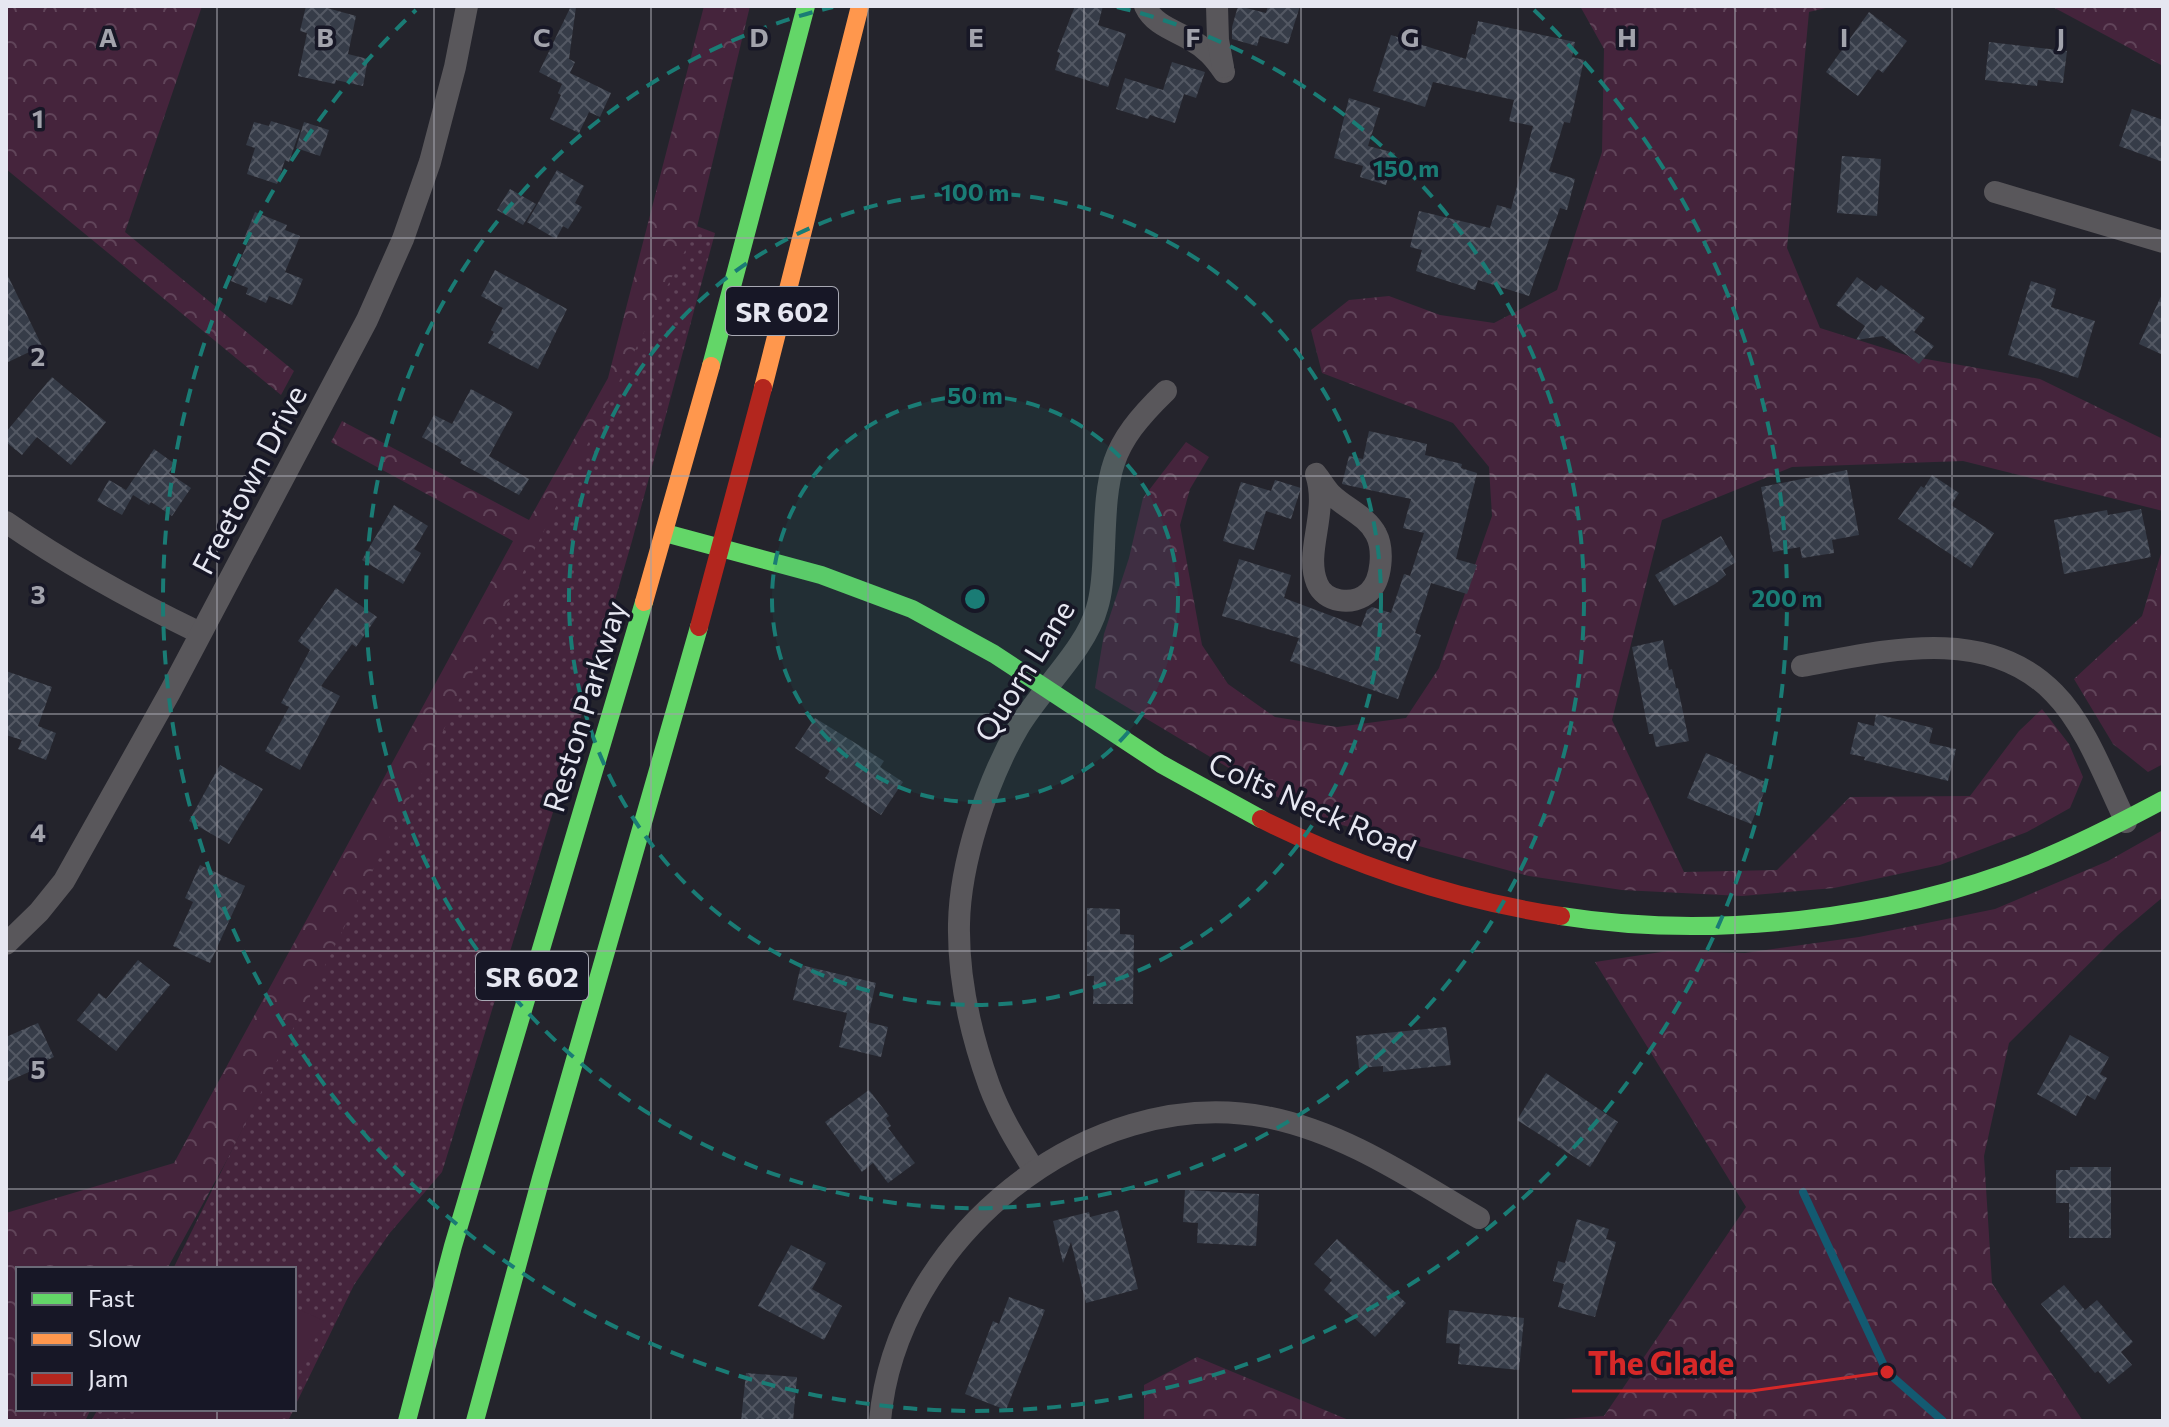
<svg xmlns="http://www.w3.org/2000/svg" width="2169" height="1427" viewBox="0 0 2169 1427" font-family="Commissioner,sans-serif">
  <defs>
    <pattern id="green-dots" width="8" height="8" patternUnits="userSpaceOnUse" patternTransform="scale(2)"><rect width="8" height="8" fill="#45243c"/><path d="M2 2h.1M6 6h.1" fill="none" stroke="#604459" stroke-width="1.8" stroke-linecap="round"/></pattern>
    <pattern id="forest-crowns" width="20" height="18" patternUnits="userSpaceOnUse" patternTransform="scale(2)"><rect width="20" height="18" fill="#45243c"/><path d="M2 6a3 3 0 1 1 6 0M12 15a3 3 0 1 1 6 0" fill="none" stroke="#604459"/></pattern>
    <pattern id="building-cross-hatch" width="8" height="8" patternUnits="userSpaceOnUse" patternTransform="scale(2)"><rect width="8" height="8" fill="#363c48"/><path d="M0 0l8 8M0 8l8-8" fill="none" stroke="#535863"/></pattern>
  </defs>
  <rect width="100%" height="100%" fill="#24242c"/>
  <!-- green -->
  <g fill="url(#green-dots)">
    <polygon points="678,219 715,233 632,541 562,783 442,1172 389,1234 354,1285 294,1408 294,1269 173,1269 544,519 620,376"/>
    <polygon points="98,1409 294,1409 288,1421 91,1421"/>
  </g>
  <!-- forest -->
  <g fill="url(#forest-crowns)">
    <polygon points="6,6 202,6 125,232 294,371 281,395 6,169"/>
    <polygon points="704,6 750,6 697,227 227,1160 167,1269 18,1269 18,1409 91,1409 85,1421 6,1421 6,1213 174,1163 513,541 331,442 342,421 529,520 608,378"/>
    <polygon points="1580,6 1834,6 1809,12 1787,248 1820,328 1909,356 2040,379 2163,439 2163,511 1963,461 1792,467 1662,520 1612,720 1684,872 1777,870 1850,797 1970,796 2019,731 2042,709 2069,744 2083,777 2070,808 2027,832 1940,865 1834,888 1742,896 1622,890 1529,876 1309,816 1095,688 1104,634 1129,558 1143,498 1186,442 1209,457 1190,489 1180,525 1202,645 1228,684 1275,717 1337,727 1406,718 1439,668 1492,516 1489,467 1453,423 1322,373 1311,330 1349,300 1389,296 1440,315 1494,323 1557,290 1602,152 1604,49"/>
    <polygon points="2051,6 2163,6 2163,66"/>
    <polygon points="2163,547 2163,764 2148,772 2113,744 2074,679 2142,616"/>
    <polygon points="2163,830 2163,897 2118,935 2009,1043 1984,1156 1992,1283 2083,1421 1536,1421 1604,1416 1746,1207 1595,962 1668,951 1745,953 1859,937 1995,909 2108,861"/>
    <polygon points="1197,1357 1351,1421 1144,1421 1144,1385"/>
  </g>
  <!-- pitch -->
  <g fill="#45243c">
    <polygon points="294,1307 324,1321 294,1381"/>
    <polygon points="137,1409 280,1409 274,1421 131,1421"/>
  </g>
  <g fill="none" stroke-linecap="round" stroke-linejoin="round">
    <!-- stream -->
    <polyline stroke="#135a71" stroke-width="8" points="1803,1192 1887,1372 1943,1421"/>
  </g>
  <!-- building -->
  <g fill="url(#building-cross-hatch)">
    <polygon points="306,6 320,6 356,16 348,54 368,59 363,86 336,80 335,84 298,76 307,33 300,31"/>
    <polygon points="571,6 576,7 569,59 575,62 570,73 611,93 600,117 589,112 579,133 550,119 561,95 558,93 562,84 539,72"/>
    <polygon points="1075,6 1103,6 1098,25 1126,34 1108,87 1055,70 1060,53 1057,52"/>
    <polygon points="1238,6 1266,13 1268,6 1300,6 1288,44 1260,36 1257,46 1232,39 1232,27"/>
    <polygon points="1869,12 1907,41 1883,73 1878,69 1858,96 1826,72"/>
    <polygon points="1478,21 1575,42 1572,57 1584,60 1570,123 1564,122 1549,171 1575,179 1567,210 1560,208 1529,296 1478,280 1475,290 1416,271 1422,250 1410,247 1419,211 1490,228 1497,205 1511,209 1533,126 1509,121 1514,100 1433,82 1425,107 1373,91 1391,35 1466,59 1472,34 1475,35"/>
    <polygon points="1989,42 2067,51 2063,83 2038,80 2037,86 1985,80"/>
    <polygon points="1172,62 1205,72 1196,98 1184,94 1175,123 1150,115 1148,119 1116,109 1125,78 1163,90"/>
    <polygon points="1349,98 1380,108 1368,146 1395,153 1386,185 1360,177 1363,166 1334,158"/>
    <polygon points="2132,109 2163,120 2163,162 2119,146"/>
    <polygon points="271,121 300,130 289,162 285,160 277,184 247,174 255,148 246,145 254,122 269,126"/>
    <polygon points="304,122 329,130 320,156 296,148"/>
    <polygon points="1842,156 1881,159 1877,216 1837,213"/>
    <polygon points="557,170 584,186 575,203 582,207 568,229 563,226 556,239 527,222"/>
    <polygon points="510,189 536,204 523,225 497,210"/>
    <polygon points="255,212 287,225 285,230 300,236 285,272 303,279 292,305 269,296 266,303 246,294 248,288 231,281 249,240 244,239"/>
    <polygon points="495,270 567,309 538,369 488,343 494,332 491,330 503,308 481,296"/>
    <polygon points="6,272 42,346 6,363"/>
    <polygon points="1857,277 1876,291 1881,285 1925,318 1914,332 1934,346 1919,364 1883,336 1856,340 1865,326 1836,305"/>
    <polygon points="2031,281 2056,289 2051,307 2095,321 2078,378 2008,355"/>
    <polygon points="2163,292 2163,355 2139,344"/>
    <polygon points="52,377 106,422 71,465 37,437 22,455 6,442 6,432"/>
    <polygon points="471,389 513,412 489,456 529,479 519,495 460,463 462,460 422,437 434,415 452,424"/>
    <polygon points="1369,431 1427,444 1425,455 1462,464 1461,468 1477,473 1456,559 1477,565 1467,594 1431,583 1415,633 1421,635 1398,699 1290,661 1299,638 1222,616 1239,559 1291,575 1284,598 1361,627 1367,610 1372,607 1391,613 1404,574 1410,576 1424,533 1403,528 1411,499 1342,484 1349,456 1363,459"/>
    <polygon points="154,449 175,464 169,473 191,488 172,516 151,502 149,505 133,495 122,515 97,501 109,480 126,490"/>
    <polygon points="1847,470 1859,535 1832,540 1834,553 1802,558 1800,547 1773,552 1761,487"/>
    <polygon points="1932,475 1959,493 1951,505 1994,533 1971,568 1898,519 1921,486 1924,488"/>
    <polygon points="1275,480 1301,488 1291,519 1266,511 1254,550 1223,541 1241,482 1271,491"/>
    <polygon points="394,505 428,526 414,549 421,553 403,584 362,560"/>
    <polygon points="2141,509 2151,557 2064,574 2054,520 2107,510 2108,515"/>
    <polygon points="1721,536 1736,562 1723,570 1726,575 1715,584 1674,606 1655,575"/>
    <polygon points="336,588 377,617 356,647 352,644 321,686 340,696 300,770 265,751 289,707 281,703 310,650 298,641"/>
    <polygon points="1663,640 1669,670 1672,669 1676,688 1678,688 1689,741 1656,747 1653,734 1649,734 1632,647"/>
    <polygon points="6,671 52,687 38,726 56,733 46,760 18,749 22,740 6,735"/>
    <polygon points="1876,714 1933,728 1929,743 1956,749 1948,781 1864,760 1865,757 1850,754 1858,722 1874,726"/>
    <polygon points="815,718 884,761 880,767 903,782 881,815 825,778 830,771 795,748"/>
    <polygon points="1706,753 1737,766 1735,769 1768,783 1751,824 1687,798"/>
    <polygon points="220,765 263,789 229,844 189,821"/>
    <polygon points="200,865 245,886 210,963 173,946 193,902 185,898"/>
    <polygon points="1087,908 1120,909 1120,934 1134,935 1133,1004 1093,1004 1094,976 1087,976"/>
    <polygon points="138,960 170,985 116,1051 77,1020 99,993 106,999"/>
    <polygon points="801,965 876,983 867,1022 888,1027 881,1057 839,1047 847,1013 793,1000"/>
    <polygon points="38,1023 54,1057 34,1066 36,1069 6,1082 6,1037"/>
    <polygon points="1446,1027 1451,1065 1383,1072 1383,1066 1359,1068 1356,1036"/>
    <polygon points="2070,1035 2109,1057 2100,1074 2107,1078 2095,1100 2087,1095 2076,1116 2037,1094"/>
    <polygon points="1546,1073 1618,1122 1590,1167 1517,1120"/>
    <polygon points="869,1090 889,1116 886,1118 891,1126 888,1128 915,1163 888,1183 873,1163 862,1172 825,1122"/>
    <polygon points="2070,1167 2111,1167 2111,1238 2069,1238 2069,1203 2056,1203 2056,1170 2070,1170"/>
    <polygon points="1185,1190 1259,1194 1256,1246 1197,1243 1198,1223 1183,1222"/>
    <polygon points="1118,1210 1138,1289 1086,1303 1071,1242 1063,1263 1053,1221 1089,1212 1090,1217"/>
    <polygon points="1577,1219 1609,1229 1606,1239 1616,1242 1595,1317 1558,1307 1564,1284 1553,1281 1558,1261 1565,1263"/>
    <polygon points="1337,1239 1406,1303 1375,1337 1324,1290 1332,1280 1314,1264"/>
    <polygon points="791,1245 826,1263 812,1289 842,1306 824,1340 758,1306"/>
    <polygon points="2064,1285 2085,1310 2097,1300 2133,1342 2121,1352 2132,1365 2109,1384 2098,1371 2095,1373 2060,1331 2062,1329 2041,1304"/>
    <polygon points="1009,1297 1045,1310 1006,1410 965,1394 993,1321 999,1324"/>
    <polygon points="1449,1310 1524,1318 1519,1370 1458,1364 1460,1344 1446,1343"/>
    <polygon points="746,1373 797,1377 793,1421 741,1421"/>
  </g>
  <g fill="none" stroke-linecap="round" stroke-linejoin="round">
    <!-- street -->
    <g stroke="#59575b" stroke-width="22">
      <path d="M1145,6C1154,25 1174,30 1191,40C1206,48 1215,59 1224,72"/>
      <polyline points="1217,6 1218,40 1223,67"/>
      <polyline points="1995,192 2163,242"/>
      <path d="M1316,474C1321,480 1325,488 1331,494C1345,508 1367,516 1376,534C1384,549 1382,580 1369,592C1353,607 1324,602 1317,583C1304,551 1329,513 1316,474Z"/>
      <path d="M6,522C68,565 132,600 200,633"/>
      <path d="M1802,666C1884,651 1987,624 2054,693C2086,725 2106,781 2126,822"/>
      <polyline points="6,944 39,912 64,881 170,692 367,320 403,239 430,162 455,67 467,6"/>
      <path d="M1034,1170C1017,1143 1000,1115 989,1085C971,1035 958,977 959,924C960,863 987,781 1018,728C1041,689 1086,649 1097,608C1103,589 1103,567 1104,548C1107,471 1108,447 1166,391"/>
      <path d="M880,1421C895,1241 1086,1083 1266,1117C1344,1132 1412,1179 1479,1218"/>
    </g>
    <!-- fast -->
    <g stroke="#63d668" stroke-width="18">
      <polyline points="711,366 806,6"/>
      <polyline points="665,533 821,575 912,609 994,654 1161,764 1261,819"/>
      <path d="M1561,916C1712,940 1889,920 2032,863C2077,845 2120,823 2163,800"/>
      <polyline points="407,1421 453,1246 644,602"/>
      <polyline points="475,1421 541,1178 699,627"/>
    </g>
    <!-- slow -->
    <g stroke="#ff974d" stroke-width="18">
      <polyline points="763,388 860,6"/>
      <polyline points="644,602 711,366"/>
    </g>
    <!-- jam -->
    <g stroke="#b3261e" stroke-width="18">
      <polyline points="699,627 763,388"/>
      <path d="M1261,819C1355,866 1457,900 1561,916"/>
    </g>
  </g>
  <!-- grid -->
  <path fill="none" stroke="#a2a3ac" stroke-width="2" stroke-opacity="0.55" d="M217,6V1269M434,6V1421M651,6V1421M868,6V1421M1084,6V1421M1301,6V1421M1518,6V1421M1735,6V1421M1952,6V1421M6,238H2163M6,476H2163M6,714H2163M6,951H2163M6,1189H2163M217,1409V1421"/>
  <!-- distance rings -->
  <circle cx="975" cy="599" r="203" fill="#1a7c75" fill-opacity=".12"/>
  <g fill="none" stroke="#1a7c75" stroke-width="4" stroke-dasharray="14 10">
    <circle cx="975" cy="599" r="203"/>
    <circle cx="975" cy="599" r="406"/>
    <path d="M1117 7A609 609 0 1 1 833 7"/>
    <path d="M1534 10A812 812 0 1 1 416 10"/>
  </g>
  <g text-anchor="middle" dominant-baseline="central" stroke-width="7" stroke-linejoin="round" paint-order="stroke">
    <!-- shield labels -->
    <g fill="#171726" stroke="#a8a9b4" stroke-width="2">
      <rect x="726" y="287" width="112" height="48" rx="6"/>
      <rect x="476" y="952" width="112" height="48" rx="6"/>
    </g>
    <g font-size="28" font-weight="bold" fill="#e6e7f1">
      <text x="782" y="311">SR 602</text>
      <text x="532" y="976">SR 602</text>
    </g>
    <!-- street labels -->
    <g font-size="30" fill="#e6e7f1" stroke="#171726">
      <text transform="translate(248 479) rotate(-62)">Freetown Drive</text>
      <text transform="translate(1023 670) rotate(-58)">Quorn Lane</text>
      <text transform="translate(583 706) rotate(-73)">Reston Parkway</text>
      <text transform="translate(1313 805) rotate(24)">Colts Neck Road</text>
    </g>
  </g>
  <g font-size="26" text-anchor="middle" font-weight="bold" fill="#a2a3ac" stroke="#171726" stroke-width="7" stroke-linejoin="round" paint-order="stroke">
    <text x="108" y="47">A</text>
    <text x="325" y="47">B</text>
    <text x="542" y="47">C</text>
    <text x="759" y="47">D</text>
    <text x="976" y="47">E</text>
    <text x="1193" y="47">F</text>
    <text x="1410" y="47">G</text>
    <text x="1627" y="47">H</text>
    <text x="1844" y="47">I</text>
    <text x="2061" y="47">J</text>
    <text x="38" y="128">1</text>
    <text x="38" y="366">2</text>
    <text x="38" y="604">3</text>
    <text x="38" y="842">4</text>
    <text x="38" y="1079">5</text>
  </g>
  <circle cx="975" cy="599" r="12" fill="#1a7c75" stroke="#171726" stroke-width="4"/>
  <g font-size="24" text-anchor="middle" font-weight="bold" fill="#1a7c75" stroke="#171726" stroke-width="7" stroke-linejoin="round" paint-order="stroke">
    <text x="1406" y="177">150 m</text>
    <text x="975" y="201">100 m</text>
    <text x="975" y="404">50 m</text>
    <text x="1787" y="607">200 m</text>
  </g>
  <!-- callouts -->
  <path fill="none" stroke="#d62828" stroke-width="3" d="M1887 1372L1751 1391H1572"/>
  <circle fill="#d62828" stroke="#171726" stroke-width="3" cx="1887" cy="1372" r="8"/>
  <g font-size="32" text-anchor="middle" font-weight="bold" fill="#d62828" stroke="#171726" stroke-width="7" stroke-linejoin="round" paint-order="stroke">
    <text x="1661" y="1375">The Glade</text>
  </g>
  <!-- border -->
  <rect width="2169" height="1427" fill="none" stroke="#e6e7f1" stroke-width="16"/>
  <!-- legend -->
  <rect x="16" y="1267" width="280" height="144" fill="#171726" stroke="#6a6a77" stroke-width="2"/>
  <rect x="32" y="1293" width="40" height="12" fill="#63d668" stroke="#6a6a77" stroke-width="2"/>
  <text x="88" y="1307" font-size="24" fill="#e6e7f1">Fast</text>
  <rect x="32" y="1333" width="40" height="12" fill="#ff974d" stroke="#6a6a77" stroke-width="2"/>
  <text x="88" y="1347" font-size="24" fill="#e6e7f1">Slow</text>
  <rect x="32" y="1373" width="40" height="12" fill="#b3261e" stroke="#6a6a77" stroke-width="2"/>
  <text x="88" y="1387" font-size="24" fill="#e6e7f1">Jam</text>
</svg>
